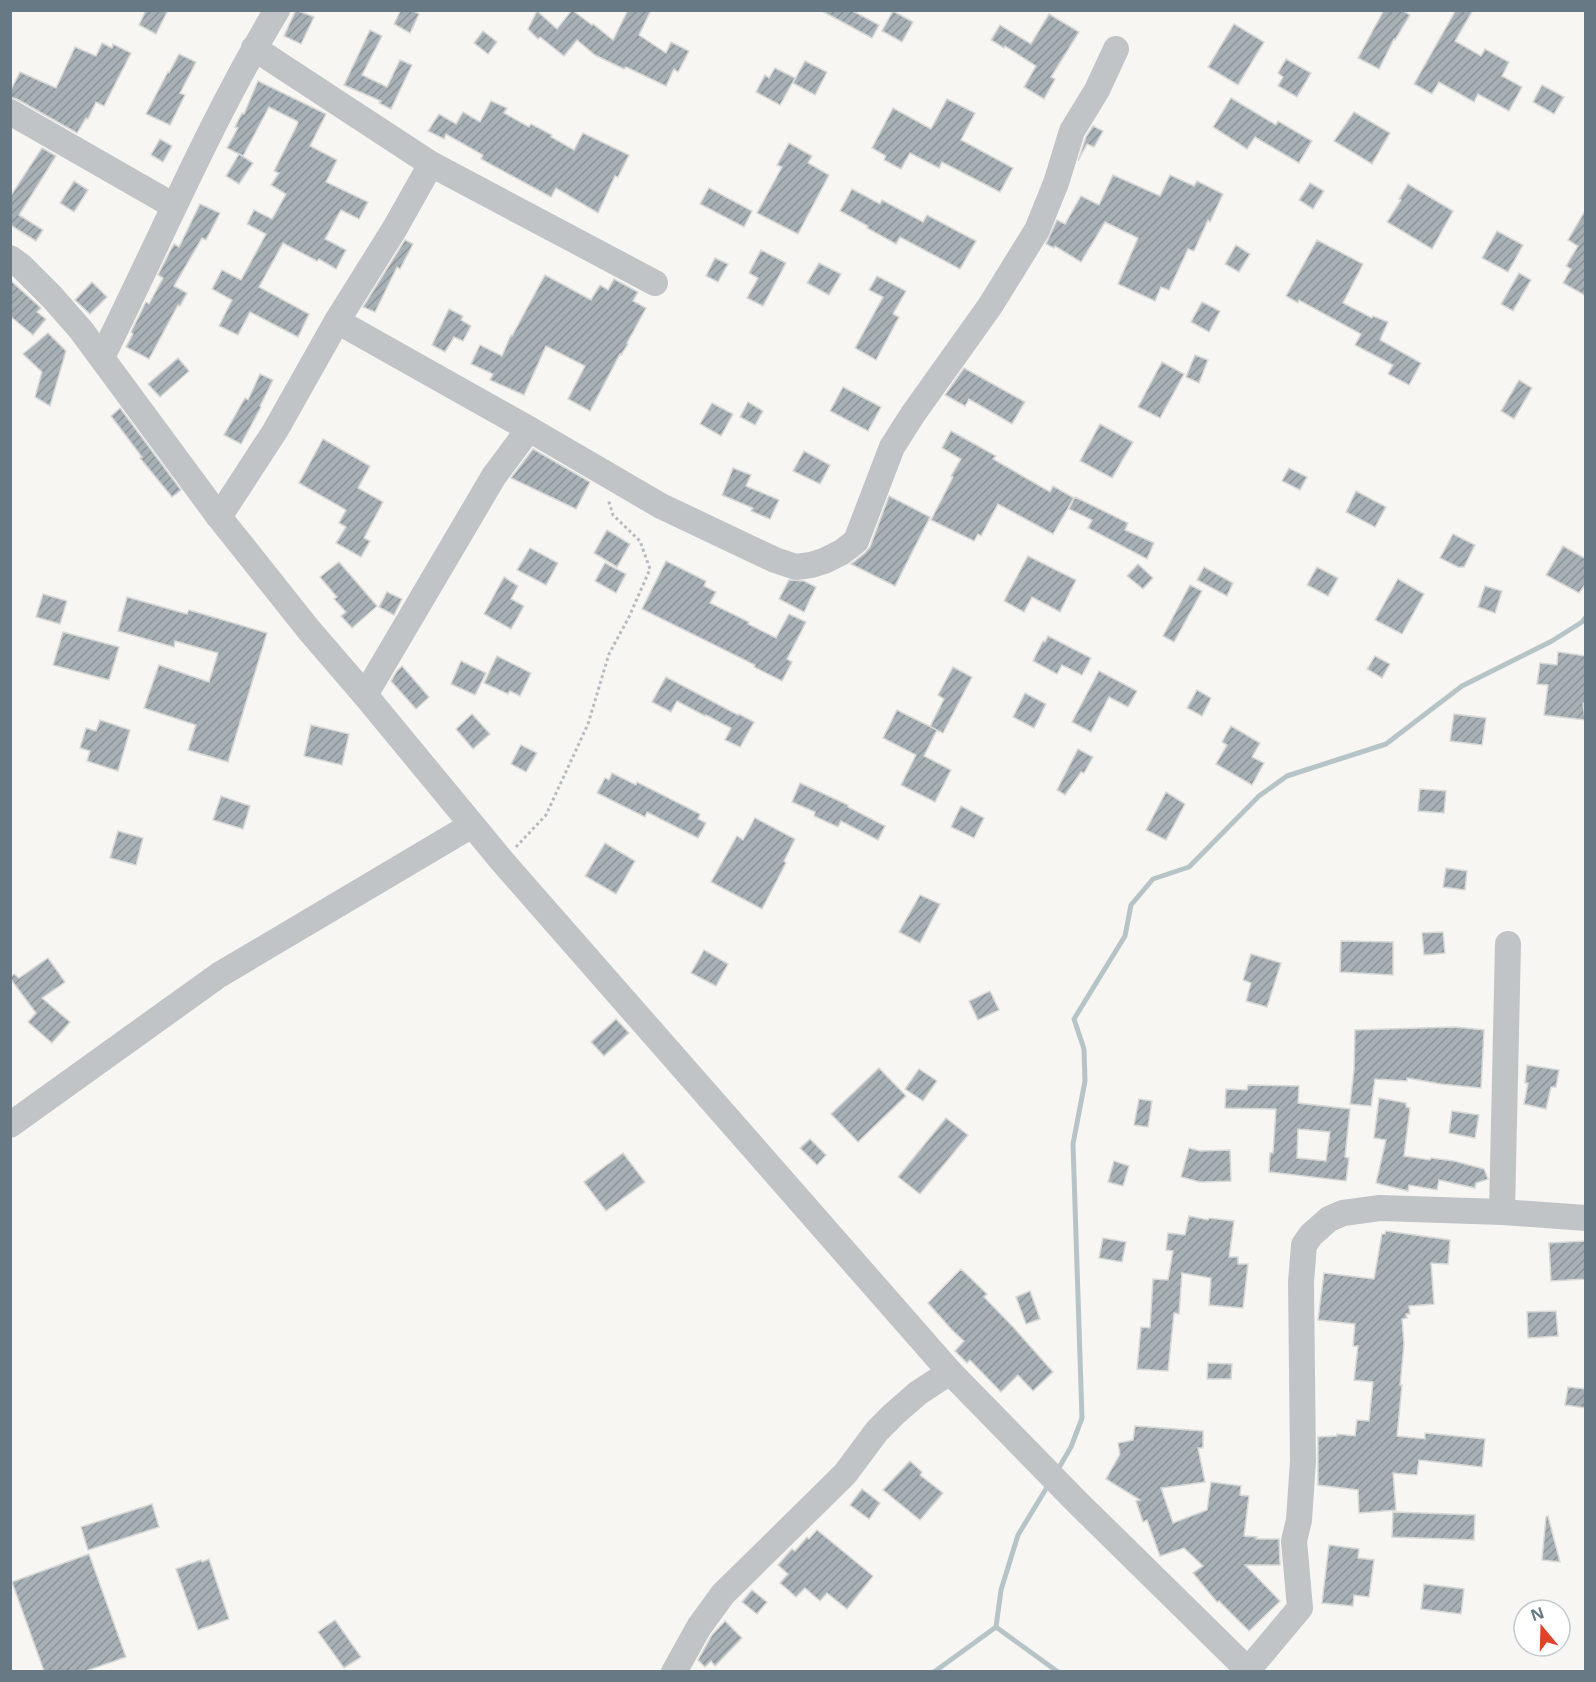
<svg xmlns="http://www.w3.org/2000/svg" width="1596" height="1682" viewBox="0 0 1596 1682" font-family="'Open Sans',sans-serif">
  <defs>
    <pattern id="building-hatch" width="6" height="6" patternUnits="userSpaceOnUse" patternTransform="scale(1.5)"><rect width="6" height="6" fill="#a6b0b5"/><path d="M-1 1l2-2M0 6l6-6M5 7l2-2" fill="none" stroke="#8b9499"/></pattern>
  </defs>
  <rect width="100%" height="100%" fill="#f7f6f3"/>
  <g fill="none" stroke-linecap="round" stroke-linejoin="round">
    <!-- stream -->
    <g stroke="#b7c4c7" stroke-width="5">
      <polyline points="1057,1471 1071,1447 1082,1418 1073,1144 1085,1081 1084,1049 1074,1019 1125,936 1131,905 1153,879 1189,867 1259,796 1287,776 1386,744 1462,686 1552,641 1582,622 1586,617"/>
      <polyline points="996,1627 1001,1590 1018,1535 1049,1484"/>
      <polyline points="934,1672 996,1627 1058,1672"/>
    </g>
  </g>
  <!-- building -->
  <g fill="url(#building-hatch)" stroke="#d8d8d6" stroke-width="1.5" fill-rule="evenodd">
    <polygon points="146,10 168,10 156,34 139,25"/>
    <polygon points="296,10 314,17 301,44 284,36"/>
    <polygon points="401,10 412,10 419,14 410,33 394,24"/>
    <polygon points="572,10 592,25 593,24 613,40 628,10 651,10 639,35 666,53 671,42 689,51 678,72 674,69 666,86 626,67 624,69 595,55 577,40 564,56 540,37 538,39 528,29 537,11 557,29"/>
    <polygon points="820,10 851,10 879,25 872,38"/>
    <polygon points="1384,10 1402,10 1410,15 1395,40 1394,39 1379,69 1358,58"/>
    <polygon points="1456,10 1473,10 1455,41 1481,56 1485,49 1509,62 1502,76 1522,87 1509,111 1478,94 1474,102 1439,82 1432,94 1414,84"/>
    <polygon points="893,11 913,22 902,42 882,31"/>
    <polygon points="1049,14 1079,32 1051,77 1055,79 1044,99 1024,87 1036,66 1005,46 1004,48 991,40 1000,25 1031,44"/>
    <polygon points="1234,24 1264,42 1238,85 1208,67"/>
    <polygon points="370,30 382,36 362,75 387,87 400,60 412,65 391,109 379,103 381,101 344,85"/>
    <polygon points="483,31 497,42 488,54 474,43"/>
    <polygon points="102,43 112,48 113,44 131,53 104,106 96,102 88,119 86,118 77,133 17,99 10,97 10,92 20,72 56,88 75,47 96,56"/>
    <polygon points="179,54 196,62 180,93 185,95 170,125 146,114 168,72 169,73"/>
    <polygon points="1286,59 1311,73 1297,97 1278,86 1283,77 1278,73"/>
    <polygon points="805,61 827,72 815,95 793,83"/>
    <polygon points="775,68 795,78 780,105 756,92 765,75 769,78"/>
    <polygon points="258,81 326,114 310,146 337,160 326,182 368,202 359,219 341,210 325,239 346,250 336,269 319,259 317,261 283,243 259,287 309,314 298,337 250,312 238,335 219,326 232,300 212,289 222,270 241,280 266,234 247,224 254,210 272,219 286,194 271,185 279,173 274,171 298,123 297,121 269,107 243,156 227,148 238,128 235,127 242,113 244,114"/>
    <polygon points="1542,85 1564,97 1554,114 1533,102"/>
    <polygon points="1231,98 1276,125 1278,121 1312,141 1299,163 1255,137 1247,149 1213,127"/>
    <polygon points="947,99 975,113 961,140 1013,168 1000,192 942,162 939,168 910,153 901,169 884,160 886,156 872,148 893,108 931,129"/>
    <polygon points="491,101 507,108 504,113 529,127 531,124 552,135 551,137 574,150 583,133 629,155 618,177 615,176 598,213 556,188 551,197 481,159 483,155 446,134 444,139 428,131 439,114 456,124 463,112 480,122"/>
    <polygon points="1354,112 1390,133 1372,164 1334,141"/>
    <polygon points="1093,126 1103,131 1094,147 1087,144 1078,161 1086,137"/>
    <polygon points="160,139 172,146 163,162 151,155"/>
    <polygon points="789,143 812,156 808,163 829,175 798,234 757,213 782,167 777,165"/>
    <polygon points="42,148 56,156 19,215 43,230 36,241 12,226 10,228 10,197"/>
    <polygon points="239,154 253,163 239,184 226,176"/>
    <polygon points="1113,175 1160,196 1170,175 1194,186 1197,181 1223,194 1210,222 1208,220 1194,251 1188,249 1169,290 1161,287 1155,301 1118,284 1138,238 1105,222 1081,262 1055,246 1054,248 1046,244 1057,220 1065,224 1081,196 1099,205"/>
    <polygon points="74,181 88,190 74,212 60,203"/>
    <polygon points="1310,183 1324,191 1313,209 1299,200"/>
    <polygon points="1408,184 1453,211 1432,249 1387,222 1401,200 1399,199"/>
    <polygon points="709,188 752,211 744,227 700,204"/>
    <polygon points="852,189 880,204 882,200 923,222 927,215 976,241 960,269 900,237 896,244 867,228 868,226 840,211"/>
    <polygon points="200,204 220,213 206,240 202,238 174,286 187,293 180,306 178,305 149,359 126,347 133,334 131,332 146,302 149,304 163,278 158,275 169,253 174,244 179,247"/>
    <polygon points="1586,209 1586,296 1563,283 1571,269 1566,266 1578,246 1568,240"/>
    <polygon points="1497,231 1523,245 1508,272 1482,258"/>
    <polygon points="405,240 413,244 400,269 397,267 375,312 363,307"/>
    <polygon points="1317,240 1363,264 1343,303 1372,318 1373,316 1388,322 1380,340 1421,363 1409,385 1388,374 1393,365 1355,345 1361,334 1299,300 1298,303 1286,296"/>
    <polygon points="1236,245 1250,254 1239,272 1225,264"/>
    <polygon points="761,250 786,263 763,306 747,298 758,278 749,273"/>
    <polygon points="715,258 728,264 718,282 706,276"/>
    <polygon points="819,263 841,274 829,295 807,283"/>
    <polygon points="1519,273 1531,280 1513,311 1501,304"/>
    <polygon points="545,275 591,300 600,285 608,290 614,279 638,292 633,301 646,308 627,343 628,344 621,355 620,354 590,411 568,399 585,366 546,346 524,395 490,380 493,374 471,364 480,345 502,356 511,335 512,336"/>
    <polygon points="877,276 906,291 893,314 899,317 876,360 855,348 883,297 869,290"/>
    <polygon points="10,280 41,308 37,312 46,319 33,335 10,316"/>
    <polygon points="92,282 107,297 90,314 75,300"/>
    <polygon points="1202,302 1220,311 1209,332 1191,322"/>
    <polygon points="449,309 463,316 461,320 471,326 463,341 454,337 445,352 432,345"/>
    <polygon points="48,333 66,351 50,406 35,397 42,372 23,354"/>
    <polygon points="1195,355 1208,360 1199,383 1186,377"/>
    <polygon points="178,358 189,371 160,397 148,384"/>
    <polygon points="1162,362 1184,374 1160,418 1138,407"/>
    <polygon points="964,368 1025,402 1012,424 969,399 965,406 945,395"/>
    <polygon points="260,374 273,380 260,406 261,407 241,444 224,435 245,398 248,400"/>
    <polygon points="1519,380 1532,388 1514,419 1501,411"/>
    <polygon points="843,387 881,407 868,431 830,411"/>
    <polygon points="748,402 763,411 755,425 740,417"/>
    <polygon points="712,403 733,414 721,436 700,424"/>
    <polygon points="120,408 181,490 172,497 140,458 142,457 111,416"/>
    <polygon points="1100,424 1133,442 1112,478 1080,461"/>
    <polygon points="951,431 996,456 993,459 1050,492 1053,486 1074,498 1053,534 998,504 981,536 978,534 974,541 931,520 953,477 951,476 961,459 942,448"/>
    <polygon points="323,439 370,466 358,488 383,502 364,538 370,541 361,557 336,543 346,527 339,523 346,510 299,483"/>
    <polygon points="533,449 590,482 576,509 511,478"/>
    <polygon points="804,451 830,465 820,484 793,471"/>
    <polygon points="733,468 751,475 746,486 779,500 770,519 751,511 753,508 722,495"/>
    <polygon points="1289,468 1307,477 1300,490 1282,481"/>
    <polygon points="1356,491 1386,507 1375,527 1346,512"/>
    <polygon points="889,496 930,517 895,586 851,564 865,553 870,547"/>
    <polygon points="1075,497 1128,523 1125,530 1154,543 1147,559 1088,528 1092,520 1069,509"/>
    <polygon points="607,530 630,544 617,567 594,553"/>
    <polygon points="1453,534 1475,545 1464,567 1458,567 1440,558"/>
    <polygon points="1563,546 1586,559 1586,583 1579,593 1546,575"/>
    <polygon points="530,548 558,563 546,585 517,570"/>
    <polygon points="1028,556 1076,580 1060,612 1032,597 1024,612 1004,601"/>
    <polygon points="666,561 706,581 704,586 716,592 710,603 749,622 748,624 776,638 789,614 806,622 787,659 792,662 782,681 754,667 755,665 642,609"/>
    <polygon points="339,562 377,606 352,628 341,616 346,612 334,599 337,597 320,577"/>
    <polygon points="605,563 626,574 616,593 595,581"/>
    <polygon points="1138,564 1153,578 1143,589 1127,576"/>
    <polygon points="1204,567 1233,583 1227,596 1197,580"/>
    <polygon points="1317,567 1338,578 1328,596 1307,585"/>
    <polygon points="504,577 518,586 511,599 524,606 511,629 484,614"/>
    <polygon points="1398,579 1424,594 1402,634 1375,620"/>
    <polygon points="789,580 804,581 816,587 804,612 779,599"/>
    <polygon points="1190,585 1202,591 1174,642 1163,636"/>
    <polygon points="1485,586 1502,591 1495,613 1478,607"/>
    <polygon points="387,592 402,599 394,615 379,607"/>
    <polygon points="43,594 67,601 60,624 36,617"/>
    <polygon points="127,597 187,614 189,610 267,633 228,762 188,750 196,725 144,708 159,665 209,682 218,653 175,641 174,647 118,631"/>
    <polygon points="63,632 119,647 109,680 53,665"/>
    <polygon points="1048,636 1091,658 1082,675 1062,665 1057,674 1033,661 1043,641 1045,642"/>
    <polygon points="1558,652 1586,656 1586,703 1583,703 1585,720 1544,715 1548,685 1537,684 1540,663 1557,665"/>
    <polygon points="497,656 531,673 520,696 510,691 508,694 484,683"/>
    <polygon points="1375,656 1390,664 1382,678 1367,669"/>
    <polygon points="461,661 486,673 475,695 451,684"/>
    <polygon points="402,666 429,697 416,709 391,681 397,671"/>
    <polygon points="953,667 972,677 943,733 930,727 944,699 938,695"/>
    <polygon points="1099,671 1137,691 1128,707 1109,697 1091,732 1072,722"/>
    <polygon points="666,677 738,715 739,714 754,722 740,747 725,740 731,728 706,715 705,716 677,701 671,712 652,702"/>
    <polygon points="1197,690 1211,698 1202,716 1187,708"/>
    <polygon points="1025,693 1046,704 1034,728 1013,717"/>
    <polygon points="897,710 937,730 924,756 951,770 935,802 901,785 916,755 883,738"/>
    <polygon points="472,714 490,734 473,749 456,729"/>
    <polygon points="1454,714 1486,718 1482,745 1450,741"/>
    <polygon points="100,720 130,730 118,771 87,761 90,751 80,748 86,728 96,731"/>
    <polygon points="311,725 349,734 342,765 304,756"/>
    <polygon points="1231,726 1260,743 1252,757 1264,763 1252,785 1216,764 1227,745 1222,742"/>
    <polygon points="521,745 537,753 526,772 511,764"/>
    <polygon points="1078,749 1093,757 1084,773 1081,772 1065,795 1057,790"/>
    <polygon points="612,773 636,785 637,782 700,814 698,819 706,823 698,838 647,812 645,817 597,793 605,778 609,780"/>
    <polygon points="800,783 848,805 848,807 885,826 878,840 841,821 838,827 814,816 815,812 792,802"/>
    <polygon points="1420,789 1446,791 1444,813 1418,811"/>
    <polygon points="1166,792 1185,804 1166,840 1146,830"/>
    <polygon points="221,796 250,806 243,829 213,820"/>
    <polygon points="961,806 984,818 974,838 951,827"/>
    <polygon points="755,818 795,839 784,861 786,863 762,909 711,882 737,836 743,840"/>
    <polygon points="118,831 143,838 136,865 110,858"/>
    <polygon points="605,843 635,861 616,894 585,876"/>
    <polygon points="1446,868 1467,871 1465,890 1443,887"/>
    <polygon points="920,895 940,904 920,943 899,932"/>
    <polygon points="1443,932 1445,953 1424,955 1422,933"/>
    <polygon points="1341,941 1393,942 1393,975 1340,972"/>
    <polygon points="704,950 728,964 716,986 691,973"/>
    <polygon points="1251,954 1281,963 1267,1007 1246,1001 1251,983 1243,980"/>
    <polygon points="48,958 65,982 42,998 70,1022 52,1043 28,1022 36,1013 10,978 14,974 19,978"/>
    <polygon points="990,991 999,1010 978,1020 969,1001"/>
    <polygon points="616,1019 629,1033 604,1056 591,1042"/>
    <polygon points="1455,1027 1484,1030 1481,1088 1441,1084 1407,1078 1407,1081 1375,1079 1371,1106 1350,1104 1354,1070 1355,1030"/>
    <polygon points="1527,1065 1559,1070 1556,1087 1551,1087 1546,1109 1524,1104 1528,1083 1525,1083"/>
    <polygon points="879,1068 906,1096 858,1142 831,1114"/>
    <polygon points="919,1069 937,1081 923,1101 905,1089"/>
    <path d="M1248,1085L1299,1086L1298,1103L1350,1109L1345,1157L1349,1158L1346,1181L1269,1172L1270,1153H1273L1276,1109L1225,1108L1226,1089L1247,1090ZM1298,1129L1330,1132L1326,1161L1297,1158Z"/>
    <polygon points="1379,1098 1406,1103 1406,1107 1410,1108 1404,1156 1430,1160 1431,1158 1454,1161 1484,1169 1488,1179 1476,1183 1475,1188 1439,1180 1437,1190 1409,1185 1408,1191 1376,1183 1386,1140 1374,1138"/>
    <polygon points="1139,1099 1152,1101 1148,1127 1134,1125"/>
    <polygon points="1452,1111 1479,1115 1475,1138 1449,1133"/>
    <polygon points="946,1118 968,1135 920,1194 898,1177"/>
    <polygon points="810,1139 826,1155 817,1165 800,1148"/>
    <polygon points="1189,1148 1200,1151 1230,1150 1231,1181 1200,1182 1181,1177"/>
    <polygon points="623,1153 645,1182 606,1211 584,1182"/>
    <polygon points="1114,1161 1129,1166 1123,1186 1108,1182"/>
    <polygon points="1189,1216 1208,1220 1209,1218 1234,1221 1229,1257 1238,1257 1238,1264 1248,1264 1243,1308 1209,1305 1211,1278 1182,1273 1179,1314 1174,1313 1168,1371 1137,1369 1141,1327 1150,1328 1153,1279 1168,1280 1173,1251 1166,1250 1168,1233 1185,1235"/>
    <polygon points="1386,1231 1450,1240 1448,1264 1431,1263 1434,1304 1409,1306 1410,1314 1406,1314 1407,1318 1402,1319 1404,1344 1400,1385 1402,1385 1397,1436 1425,1439 1425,1433 1485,1439 1482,1467 1419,1460 1417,1475 1393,1473 1396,1510 1359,1513 1358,1490 1318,1485 1318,1437 1337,1436 1337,1434 1355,1436 1357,1420 1369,1421 1373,1382 1354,1380 1358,1346 1353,1346 1355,1324 1318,1320 1324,1273 1374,1279 1382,1234 1385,1234"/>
    <polygon points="1103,1238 1126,1242 1122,1262 1099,1258"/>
    <polygon points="1586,1241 1586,1279 1551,1281 1549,1243"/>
    <polygon points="961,1269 987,1294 984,1297 1014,1328 1053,1372 1033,1391 1018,1375 1001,1392 970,1360 967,1363 955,1351 964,1341 952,1330 928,1303"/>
    <polygon points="1030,1291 1040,1319 1026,1324 1016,1297"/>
    <polygon points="1556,1311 1558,1336 1528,1338 1527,1312"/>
    <polygon points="1208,1363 1232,1364 1231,1379 1207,1379"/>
    <polygon points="1568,1387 1586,1389 1586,1408 1565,1405"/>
    <polygon points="1135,1426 1203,1431 1203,1448 1198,1448 1205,1482 1161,1488 1173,1523 1207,1510 1211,1482 1241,1486 1240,1495 1249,1496 1244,1536 1257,1537 1256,1539 1279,1539 1280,1565 1245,1565 1280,1601 1249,1631 1219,1601 1217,1602 1193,1573 1203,1566 1184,1548 1160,1556 1147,1520 1143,1522 1136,1501 1140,1500 1106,1479 1120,1454 1118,1443 1133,1440"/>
    <polygon points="910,1461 922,1472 920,1475 943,1493 920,1520 883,1490"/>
    <polygon points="862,1489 880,1503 869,1519 850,1505"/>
    <polygon points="152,1504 159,1527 88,1550 81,1527"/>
    <polygon points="1393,1512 1475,1515 1474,1540 1392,1537"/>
    <polygon points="1548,1516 1560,1562 1542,1560 1546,1517"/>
    <polygon points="817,1530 873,1576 847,1609 827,1593 820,1601 805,1588 796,1597 780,1583 788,1574 778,1565 792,1549 795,1551 807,1537 809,1539"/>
    <polygon points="1329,1545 1359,1549 1358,1558 1374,1560 1369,1597 1354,1595 1353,1606 1322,1603"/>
    <polygon points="89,1554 126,1657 86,1671 44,1671 12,1582"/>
    <polygon points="209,1559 229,1619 198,1630 176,1569 201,1560 202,1562"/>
    <polygon points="1424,1584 1464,1589 1461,1614 1421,1609"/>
    <polygon points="752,1590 767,1602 757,1614 742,1602"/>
    <polygon points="335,1620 361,1657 344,1668 318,1632"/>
    <polygon points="725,1621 742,1638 715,1666 711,1661 705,1667 698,1660 712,1635"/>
  </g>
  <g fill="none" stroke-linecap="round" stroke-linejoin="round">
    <!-- path -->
    <polyline stroke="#b8bbbe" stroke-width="3" stroke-dasharray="3 3" stroke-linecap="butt" points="516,847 546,815 588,724 609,654 629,617 650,569 640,541 613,515 608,499"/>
    <!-- minor -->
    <g stroke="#c0c4c7" stroke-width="26">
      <polyline points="254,48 431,164 655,283"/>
      <polyline points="10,112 174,206"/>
      <polyline points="10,258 21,266 52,297 81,330 219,517 309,630 365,695 502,861 950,1372 1077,1502 1250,1672"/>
      <polyline points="337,321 529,429 661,506 775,560 796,567 811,565 824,561 842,552 856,541 892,447 913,414 990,306 1037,230 1056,183 1072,131 1097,90 1116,49"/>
      <path d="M102,357C160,241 210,121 277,10"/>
      <polyline points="219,517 275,431 337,321 395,228 431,164"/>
      <polyline points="365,695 494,476 529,429"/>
      <polyline points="10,1125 219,975 472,825"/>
      <polyline points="1502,1212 1508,944"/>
      <polyline points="1248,1670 1300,1608 1294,1541 1299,1520 1303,1461 1301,1282 1304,1245 1311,1235 1329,1219 1343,1213 1380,1208 1502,1212 1586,1218"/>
      <polyline points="674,1672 699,1627 723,1594 845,1474 877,1431 894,1414 918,1393 950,1372"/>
    </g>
  </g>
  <!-- border -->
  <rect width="1596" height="1682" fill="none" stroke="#667984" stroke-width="24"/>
  <!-- north arrow -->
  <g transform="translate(1542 1628) rotate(341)"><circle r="28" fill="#ffffff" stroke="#c2c9ce" stroke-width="1.5"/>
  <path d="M0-4.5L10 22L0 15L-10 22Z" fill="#df432a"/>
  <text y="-9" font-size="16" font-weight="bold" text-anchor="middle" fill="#667984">N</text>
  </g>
</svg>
